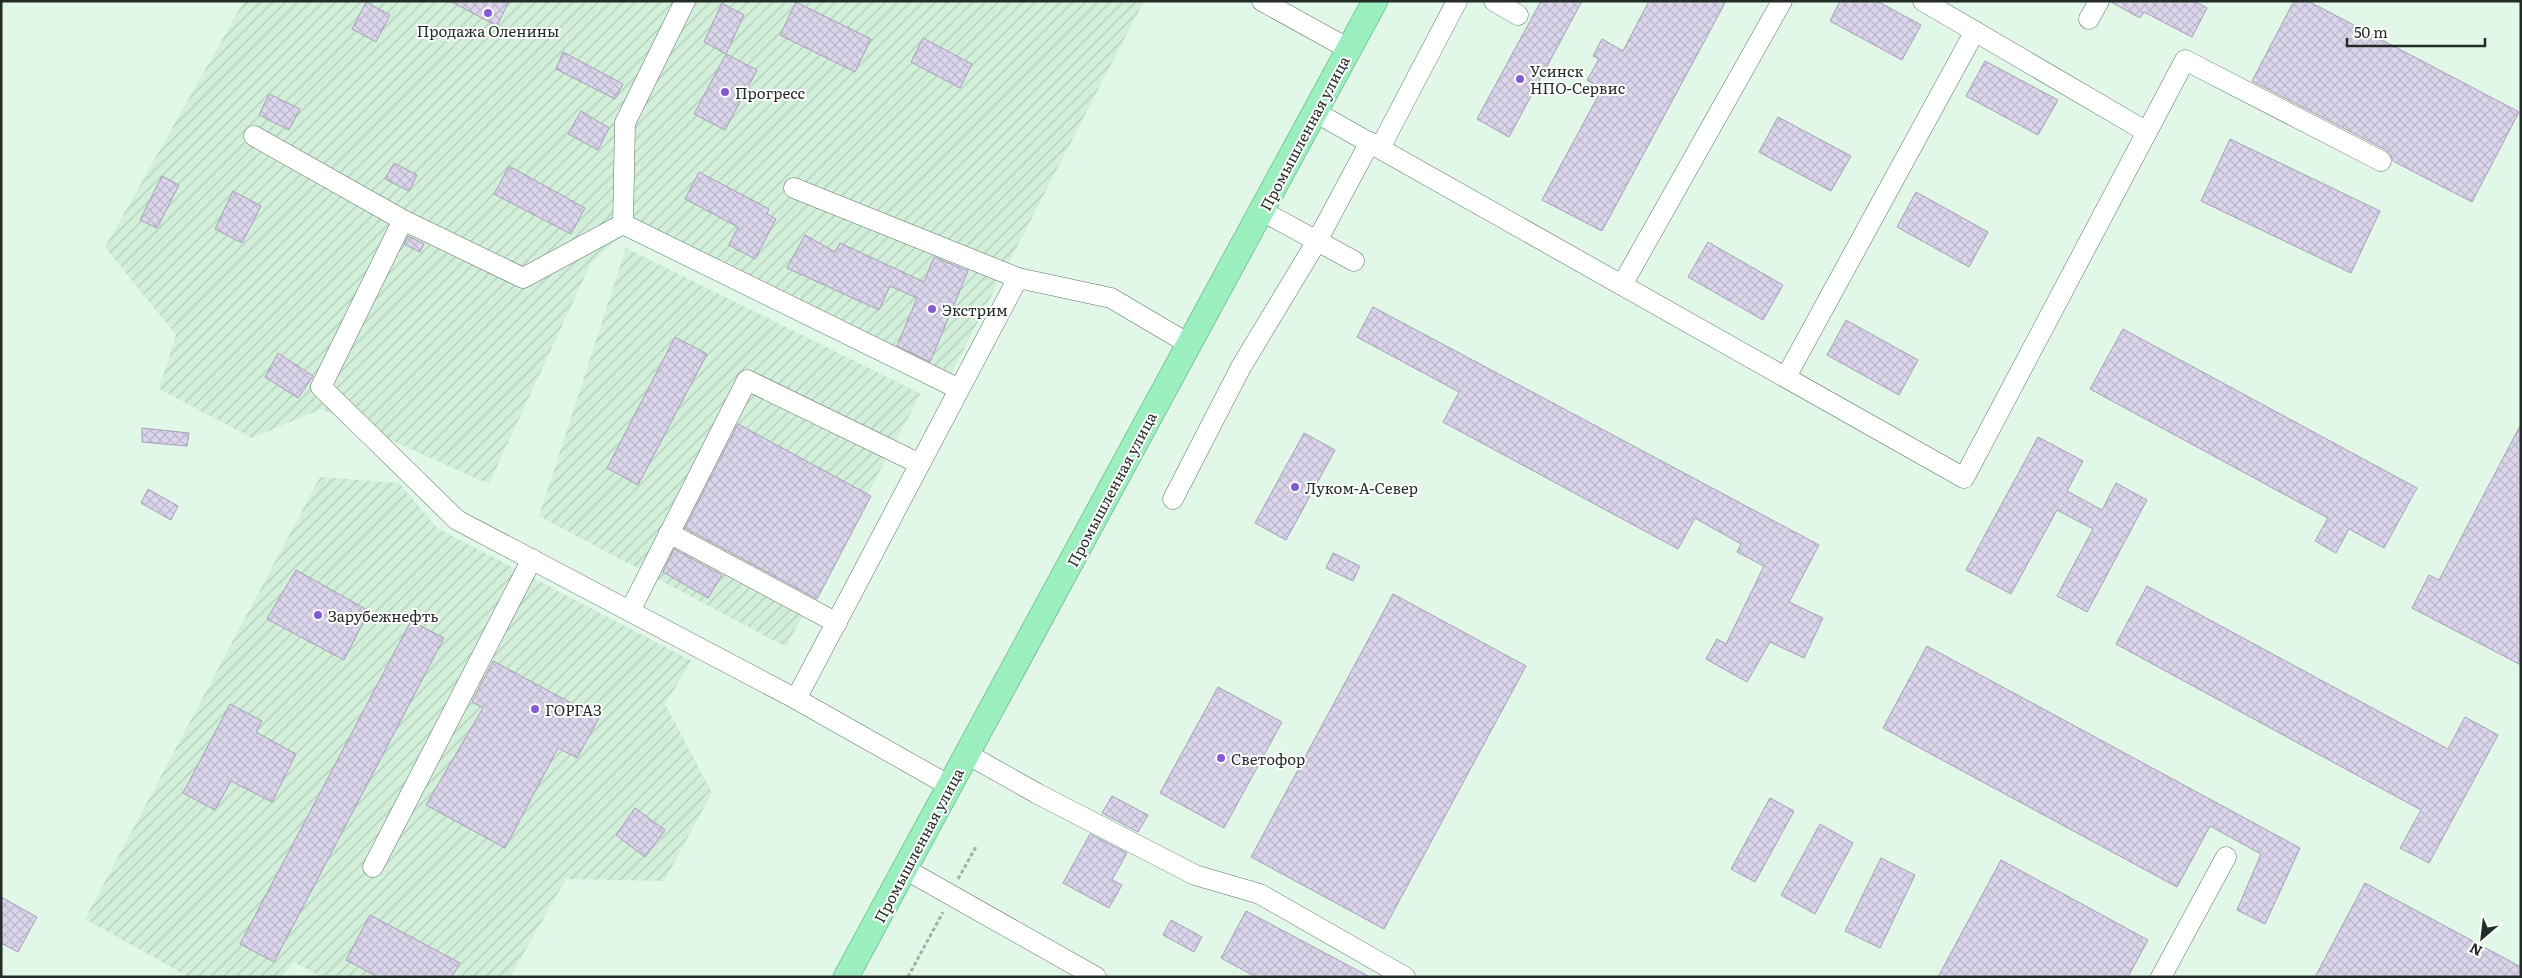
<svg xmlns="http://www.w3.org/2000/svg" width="2522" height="978" viewBox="0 0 2522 978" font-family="Literata,serif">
  <defs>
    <pattern id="industrial-furrows" width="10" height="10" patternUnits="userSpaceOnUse" patternTransform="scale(1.25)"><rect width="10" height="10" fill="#d2efda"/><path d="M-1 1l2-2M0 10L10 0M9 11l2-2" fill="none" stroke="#b4cdbb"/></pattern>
    <pattern id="building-cross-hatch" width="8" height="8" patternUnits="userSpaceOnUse" patternTransform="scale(1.25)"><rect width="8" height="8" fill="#dbd5ec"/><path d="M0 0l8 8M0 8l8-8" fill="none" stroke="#bcb7ca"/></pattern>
  </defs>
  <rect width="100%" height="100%" fill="#e1f7e7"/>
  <!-- industrial -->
  <g fill="url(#industrial-furrows)">
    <polygon points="244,1 1144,1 950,376 634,225 591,263 489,484 321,409 252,438 159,389 176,335 105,247"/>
    <polygon points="626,248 921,394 786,647 539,516"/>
    <polygon points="320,477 399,483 437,528 692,661 665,704 712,793 664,881 566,879 510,977 322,977 294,962 282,977 189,977 85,919"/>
  </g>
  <!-- building -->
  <g fill="url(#building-cross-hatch)" stroke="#a6a1b7">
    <polygon points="450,1 509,1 497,26"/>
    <polygon points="1541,1 1582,1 1509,137 1477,119"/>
    <polygon points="1649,1 1726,1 1602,231 1542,200 1602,89 1587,80 1599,59 1593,56 1602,39 1623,51"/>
    <polygon points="1840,1 1877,1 1921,25 1902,60 1830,21"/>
    <polygon points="2122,1 2194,1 2207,8 2192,37 2144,12 2140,18 2111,2"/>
    <polygon points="2294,1 2308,1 2519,112 2472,202 2393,161 2391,155 2386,150 2252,81"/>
    <polygon points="366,2 390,15 376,42 352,29"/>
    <polygon points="796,2 871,39 855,72 780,35"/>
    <polygon points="722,3 744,15 726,54 704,42"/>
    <polygon points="923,38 972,64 960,88 911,62"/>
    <polygon points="563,52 623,84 615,99 556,69"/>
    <polygon points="726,54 757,70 725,130 694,114"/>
    <polygon points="1985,61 2058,100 2038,135 1966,96"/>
    <polygon points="269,94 300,109 289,130 259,115"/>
    <polygon points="581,111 609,128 598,150 568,134"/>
    <polygon points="1778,117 1851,156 1831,191 1759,152"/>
    <polygon points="2230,139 2380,211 2351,273 2201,201"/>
    <polygon points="394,163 417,175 409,191 385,179"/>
    <polygon points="509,166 585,208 571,234 494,194"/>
    <polygon points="699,172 769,209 767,214 776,219 755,259 729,245 738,227 685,199"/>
    <polygon points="162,176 179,185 157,228 140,220"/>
    <polygon points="233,191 261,206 242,243 215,229"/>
    <polygon points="1916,192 1988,232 1969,267 1897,227"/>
    <polygon points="805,235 835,252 840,243 924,282 934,257 968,271 930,362 897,346 917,298 890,286 879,310 787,268"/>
    <polygon points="408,236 424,244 420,252 404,244"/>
    <polygon points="1708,242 1783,285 1763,320 1688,277"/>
    <polygon points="1373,307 1819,545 1789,602 1823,618 1804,658 1770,642 1747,682 1706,659 1717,639 1726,644 1764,566 1737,552 1741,544 1695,518 1678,549 1443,422 1459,392 1357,337"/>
    <polygon points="1846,320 1918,360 1899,395 1827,355"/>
    <polygon points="2123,329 2417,488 2384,548 2349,529 2336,553 2315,541 2328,518 2090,389"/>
    <polygon points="675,337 707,354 638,485 607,468"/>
    <polygon points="278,353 313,376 298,398 265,377"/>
    <polygon points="738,424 871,496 817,599 685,528"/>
    <polygon points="2521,424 2521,665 2412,608 2429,575 2439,580"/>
    <polygon points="142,428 189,433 187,446 142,442"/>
    <polygon points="1304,433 1335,450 1286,540 1255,523"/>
    <polygon points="2038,437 2083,461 2067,491 2102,510 2116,483 2147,500 2087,612 2057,596 2093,529 2057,510 2011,594 1966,570"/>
    <polygon points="148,489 178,506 171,520 141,503"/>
    <polygon points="674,549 722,575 708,598 663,572"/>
    <polygon points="1333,553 1360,566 1353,581 1326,568"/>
    <polygon points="296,570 369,611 344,660 267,619"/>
    <polygon points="2147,586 2448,749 2465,717 2498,735 2429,863 2400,848 2421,810 2116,644"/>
    <polygon points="1393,594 1526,666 1384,929 1251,857"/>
    <polygon points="411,621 444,638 274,962 240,944"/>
    <polygon points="1927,646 2300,848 2265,924 2237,910 2261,854 2210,826 2177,887 1883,728"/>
    <polygon points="493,661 599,718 577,758 558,748 505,848 426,805 483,708 472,702"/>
    <polygon points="1218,687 1282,722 1224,828 1160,793"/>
    <polygon points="230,704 262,721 256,732 296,754 272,802 231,781 215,810 183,793"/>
    <polygon points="1112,796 1148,815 1138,832 1102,813"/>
    <polygon points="1770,798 1794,811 1755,882 1731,869"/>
    <polygon points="635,808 665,830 645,857 616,835"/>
    <polygon points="1820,824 1853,843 1815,914 1781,895"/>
    <polygon points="1090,834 1127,853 1112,880 1122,885 1109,908 1063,883"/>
    <polygon points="1881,858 1915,875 1880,948 1845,931"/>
    <polygon points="2001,860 2148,940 2128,977 1938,977"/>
    <polygon points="2365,883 2521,967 2521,977 2315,977"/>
    <polygon points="1,897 37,917 18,952 1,943"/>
    <polygon points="1246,911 1370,977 1256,977 1221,958"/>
    <polygon points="370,915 460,963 452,977 378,977 346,960"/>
    <polygon points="1171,920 1202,937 1194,952 1163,935"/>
  </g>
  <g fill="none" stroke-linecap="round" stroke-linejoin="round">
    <defs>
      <g id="minor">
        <polyline points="685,1 625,123 623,224 959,389"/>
        <polyline points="1262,1 1349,49"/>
        <polyline points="1494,1 1518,15"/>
        <polyline points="1923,1 2147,132"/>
        <polyline points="2089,19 2099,1"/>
        <polyline points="1315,112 1964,478 2185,60 2381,161"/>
        <polyline points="254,136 403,220 523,278 623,224"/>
        <polyline points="1380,148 1457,1"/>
        <polyline points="794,188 1018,278 1111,298 1189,344"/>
        <polyline points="1262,211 1354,261"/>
        <polyline points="403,220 321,387 457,520 796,699 950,786"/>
        <polyline points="1622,285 1782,1"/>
        <polyline points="1786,377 1975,31"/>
        <polyline points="1173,499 1241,367 1317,241 1370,142"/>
        <polyline points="669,533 837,623"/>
        <polyline points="630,611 747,380 920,464"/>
        <polyline points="796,699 1018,278"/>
        <polyline points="967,754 1038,794 1195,875 1260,894 1405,977"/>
        <polyline points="373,867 532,559"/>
        <polyline points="905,869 1096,977"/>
        <polyline points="2161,977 2226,857"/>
      </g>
      <polyline id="major" points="846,977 1375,1"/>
    </defs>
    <!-- minor casing -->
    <use href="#minor" stroke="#607365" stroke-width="21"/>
    <!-- major casing -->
    <use href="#major" stroke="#46a46d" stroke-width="26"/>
    <!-- path -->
    <g stroke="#a1b3a6" stroke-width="3" stroke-dasharray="4 2.5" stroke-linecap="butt">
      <polyline points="958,879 977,845"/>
      <polyline points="908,977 943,912"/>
    </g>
    <!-- minor -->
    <use href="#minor" stroke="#fff" stroke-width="20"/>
    <!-- major -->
    <use href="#major" stroke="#9befbe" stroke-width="25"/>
  </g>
  <!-- markers -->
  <g fill="#845ad4" stroke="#fefefe" stroke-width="2">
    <circle cx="488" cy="13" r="5"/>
    <circle cx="1520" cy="79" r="5"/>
    <circle cx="725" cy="92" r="5"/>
    <circle cx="932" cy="309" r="5"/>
    <circle cx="1295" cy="487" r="5"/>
    <circle cx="318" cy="615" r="5"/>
    <circle cx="535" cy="709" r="5"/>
    <circle cx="1221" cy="758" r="5"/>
  </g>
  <g text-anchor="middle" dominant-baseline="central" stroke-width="4" stroke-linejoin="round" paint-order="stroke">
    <!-- poi labels -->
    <g font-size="15" fill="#232c26" stroke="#fefefe" text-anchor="start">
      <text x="488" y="30" text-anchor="middle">Продажа Оленины</text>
      <text x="1530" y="70">Усинск<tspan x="1530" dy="17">НПО-Сервис</tspan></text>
      <text x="735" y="92">Прогресс</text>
      <text x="942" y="309">Экстрим</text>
      <text x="1305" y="487">Луком-А-Север</text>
      <text x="328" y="615">Зарубежнефть</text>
      <text x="545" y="709">ГОРГАЗ</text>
      <text x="1231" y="758">Светофор</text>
    </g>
    <!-- street labels -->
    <g font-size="15" fill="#232c26" stroke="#fefefe">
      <text transform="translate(1304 133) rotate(-62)">Промышленная улица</text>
      <text transform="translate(1111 489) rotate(-62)">Промышленная улица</text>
      <text transform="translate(918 845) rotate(-62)">Промышленная улица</text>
    </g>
  </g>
  <!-- border -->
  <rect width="2522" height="978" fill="none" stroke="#232c26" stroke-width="5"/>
  <!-- north arrow -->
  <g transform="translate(2482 938) rotate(208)" stroke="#fefefe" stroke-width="4" paint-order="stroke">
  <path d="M0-4L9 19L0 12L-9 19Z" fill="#232c26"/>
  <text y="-8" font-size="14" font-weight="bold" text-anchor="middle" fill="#232c26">N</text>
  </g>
  <!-- scale -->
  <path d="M2347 38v8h138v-8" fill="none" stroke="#232c26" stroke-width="2.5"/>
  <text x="2354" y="38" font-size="15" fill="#232c26" stroke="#fefefe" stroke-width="4" paint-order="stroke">50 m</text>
</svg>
